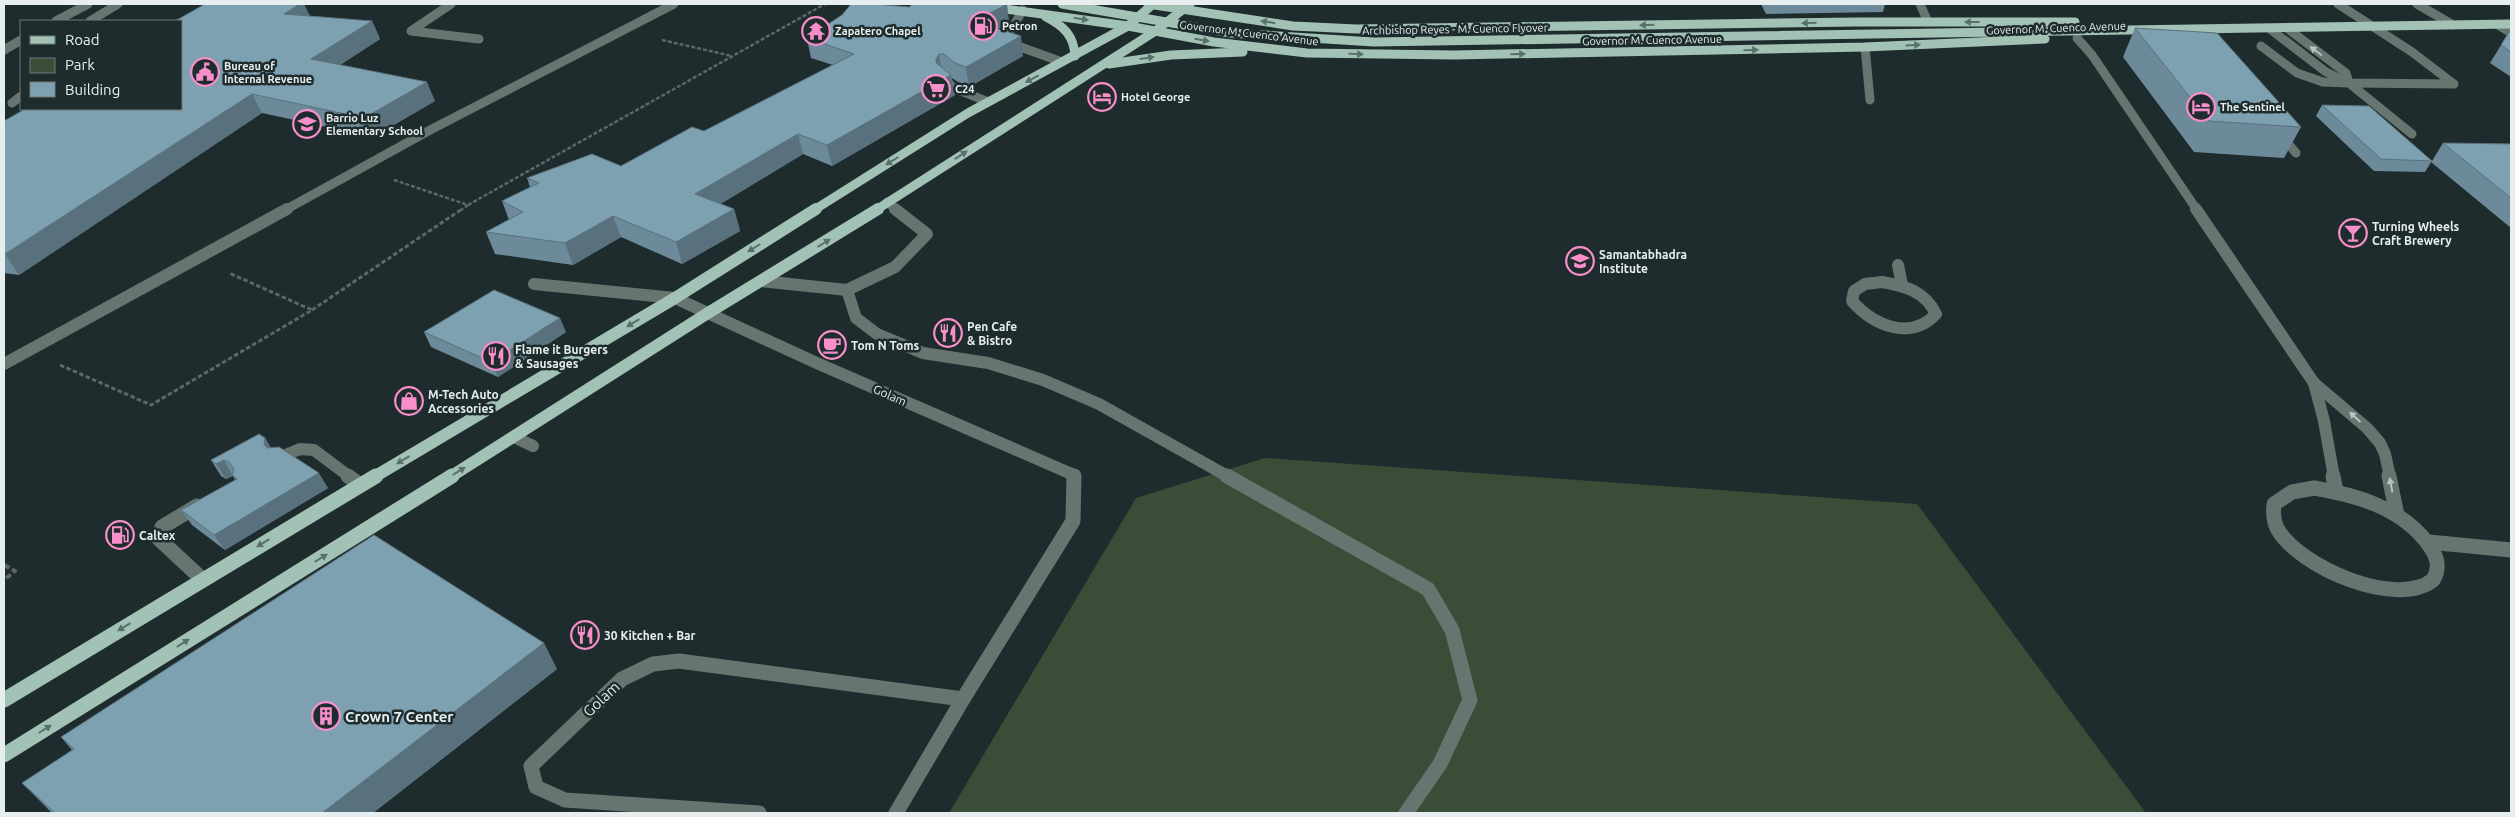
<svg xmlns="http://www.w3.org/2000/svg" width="2515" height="817" viewBox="0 0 2515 817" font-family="Ubuntu,sans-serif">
  <rect width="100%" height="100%" fill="#1f2c2d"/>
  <!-- green -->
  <polygon fill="#3a4d37" points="1265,458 1917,504 2146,813 949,813 1136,498"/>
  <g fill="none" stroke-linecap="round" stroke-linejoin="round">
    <!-- path-far2 -->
    <g stroke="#5c6768" stroke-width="2.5" stroke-dasharray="4 2" stroke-linecap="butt">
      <polyline points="662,40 732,56"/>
      <polyline points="394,180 468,205 461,210"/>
      <polyline points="468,205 825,4"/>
    </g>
    <!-- path-far1 -->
    <g stroke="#5c6768" stroke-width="3" stroke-dasharray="4.5 2.5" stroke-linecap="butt">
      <polyline points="312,310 462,209"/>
      <polyline points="60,365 151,405 312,310 229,273"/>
    </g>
    <!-- path -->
    <polyline stroke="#5c6768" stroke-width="4" stroke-dasharray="6 3" stroke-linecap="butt" points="4,565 15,571 4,580"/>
    <!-- minor-far2 -->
    <g stroke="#667570" stroke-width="9">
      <polyline points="451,4 411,31 479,39"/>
      <polyline points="1920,4 1928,22"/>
      <polyline points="2417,4 2453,25"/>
      <polyline points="1023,10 1004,41 1062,62"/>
      <polyline points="56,21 88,4"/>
      <polyline points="90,21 118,4"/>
      <polyline points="2498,25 2511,33"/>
      <polyline points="2287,28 2346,73 2349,83"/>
      <polyline points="2270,29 2326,72 2349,83 2454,84 2412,52 2338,4"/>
      <polyline points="2077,38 2092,55 2197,210"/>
      <polyline points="2261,46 2297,73 2323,82 2349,83 2412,134"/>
      <polyline points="1865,47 1870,100"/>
      <polyline points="4,50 21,40"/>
      <polyline points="945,80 954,88 988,102"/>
      <polyline points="12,103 21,96"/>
      <polyline points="2280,134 2296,153"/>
      <polyline points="887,202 897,210"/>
      <polyline points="285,210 432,129 674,4"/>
    </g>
    <!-- minor-far1 -->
    <g stroke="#667570" stroke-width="12">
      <polyline points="2196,209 2314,383 2367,428 2380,443 2385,454 2390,477"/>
      <polyline points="1898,265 1902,285"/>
      <polyline points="761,281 847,290 895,267 927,234 895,209"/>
      <path d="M1882,282C1905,286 1925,291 1936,314C1911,341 1874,326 1852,301L1854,291L1865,284Z"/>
      <polyline points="534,284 675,298 819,364 1074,475 1074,477"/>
      <polyline points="847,290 856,318 877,334 923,353 988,363 1043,380 1099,404 1229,477"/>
      <polyline points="4,364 287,209"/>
      <polyline points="2314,383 2324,421 2334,477"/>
      <polyline points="514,437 533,446"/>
      <polyline points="281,457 300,449 314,450 350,477"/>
    </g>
    <!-- minor -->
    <g stroke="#667570" stroke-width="15">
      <polyline points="348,476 360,485"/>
      <polyline points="1227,476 1428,589 1452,630 1470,700 1440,764 1406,813"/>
      <polyline points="2333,476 2336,491"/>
      <polyline points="2389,476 2397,515"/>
      <path d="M2314,488C2357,495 2402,508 2429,545C2437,556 2441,567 2433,580C2396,609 2300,567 2278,530C2274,523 2273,513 2274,504L2292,492Z"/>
      <polyline points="197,506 162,527 159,539 202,579"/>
      <polyline points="2429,542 2511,550"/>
      <polyline points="759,813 565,800 536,787 531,766 622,679 653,664 679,661 963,699"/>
      <polyline points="896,813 963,699 1073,521 1074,476"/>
    </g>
    <!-- major-far2 -->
    <g stroke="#a2c2b6" stroke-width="9">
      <polyline points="969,4 1128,26 1214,42 1307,53 1454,55 1865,47 2045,39"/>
      <polyline points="1062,4 1230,33 1374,42 2511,24"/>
      <polyline points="1148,4 1293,26 1356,29 1856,22 2075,22"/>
      <path d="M1046,17C1064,26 1074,36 1075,56"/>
      <polyline points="1109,64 1171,55 1243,52"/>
      <polyline points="814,210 968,113 1128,26 1153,4"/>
      <polyline points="876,210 1154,32 1190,4"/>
    </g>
    <!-- major-far1 -->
    <g stroke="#a2c2b6" stroke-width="12">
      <polyline points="374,477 675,298 816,209"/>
      <polyline points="450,477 708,313 878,209"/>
    </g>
    <!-- major -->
    <g stroke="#a2c2b6" stroke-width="15">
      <polyline points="4,700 376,476"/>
      <polyline points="4,755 452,476"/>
    </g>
  </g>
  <!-- wall -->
  <g fill="#6c8a99">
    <polygon points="1761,4 1885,4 1883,12 1766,14"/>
    <polygon points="310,16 372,21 380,39 340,65 435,101 373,137 262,113 19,275 4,273 4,121"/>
    <polygon points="1009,20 1006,24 998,29 1023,56 969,87 958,82 952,78 955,95 832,166 803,154 720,204 734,209 740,231 682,264 621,237 573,265 495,254 486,232 509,220 502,201 530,187 527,178 621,166 704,131 833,65 811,58 807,38"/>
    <polygon points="2135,28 2301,127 2284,158 2194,152 2123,57"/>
    <polygon points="2511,29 2511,77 2490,63"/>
    <polygon points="2322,105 2432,161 2443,143 2511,144 2511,228 2431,162 2425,172 2374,171 2316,116"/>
    <polygon points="424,332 566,332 498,377 431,347"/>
    <polygon points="265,438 271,448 328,488 225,550 192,525 181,510 235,480 233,476 226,479 221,476 211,460"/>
    <polygon points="557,669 373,813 52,813 22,783 72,750 61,737"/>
  </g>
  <!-- shaded-wall -->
  <g fill="#58717d">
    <polygon points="300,4 304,4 312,20 284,14"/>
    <polygon points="1005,4 1007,4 1009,20 1006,24 976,40 973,21"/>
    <polygon points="372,21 380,39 320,78 311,59"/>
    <polygon points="1021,36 1023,56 969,87 966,67"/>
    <polygon points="939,54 942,74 951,75 955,95 832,166 827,145 936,59"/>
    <polygon points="427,82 435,101 373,137 364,118"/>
    <polygon points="252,94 262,113 19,275 5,254"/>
    <polygon points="798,134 803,154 701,216 695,194"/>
    <polygon points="734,209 740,231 682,264 676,242"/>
    <polygon points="613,216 621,237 573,265 565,243"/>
    <polygon points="560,318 566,332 498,377 491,362"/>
    <polygon points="265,438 274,453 274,460 264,444"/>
    <polygon points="224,460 233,476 226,479 216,464"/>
    <polygon points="319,473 328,488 225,550 214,535"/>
    <polygon points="544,643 557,669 373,813 322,813"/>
  </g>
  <!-- building -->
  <g fill="#7ea1b2" stroke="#58717d">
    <polygon points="205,4 300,4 284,14 372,21 311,59 427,82 364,118 252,94 5,254 4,254 4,121 25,109 181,109 181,21 175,21"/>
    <polygon points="851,4 876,4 909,7 913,4 1005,4 1004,6 973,21 1021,36 966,67 955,63 944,54 939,54 936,59 936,63 951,75 827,145 798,134 695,194 734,209 676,242 613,216 565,243 486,232 523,212 502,201 539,183 527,178 592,154 621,166 692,127 704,131 854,54 807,38 842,15"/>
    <polygon points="2135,28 2217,33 2301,127 2209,121"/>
    <polygon points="2511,29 2511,52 2501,45"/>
    <polygon points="2322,105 2369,106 2432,161 2381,159"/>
    <polygon points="2443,143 2511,144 2511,198"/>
    <polygon points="494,290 560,318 491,362 424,332"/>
    <polygon points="259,434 265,438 264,444 267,448 279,447 319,473 214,535 181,510 237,479 232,475 234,469 229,462 224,460 216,464 211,460"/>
    <polygon points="374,535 544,643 322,813 55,813 22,783 74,749 61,737"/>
  </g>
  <!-- one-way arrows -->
  <defs><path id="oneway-solid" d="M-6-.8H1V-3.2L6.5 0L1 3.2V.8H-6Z" transform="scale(1.25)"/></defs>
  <g fill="#5a706b">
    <use href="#oneway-solid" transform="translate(1081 19) rotate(9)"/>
    <use href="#oneway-solid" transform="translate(1268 22) rotate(-171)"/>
    <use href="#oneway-solid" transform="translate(1972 22) rotate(180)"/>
    <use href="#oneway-solid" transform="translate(1809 23) rotate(179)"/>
    <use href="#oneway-solid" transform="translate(1647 25) rotate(179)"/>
    <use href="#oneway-solid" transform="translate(1202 40) rotate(10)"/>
    <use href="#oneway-solid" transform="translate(1913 45) rotate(-3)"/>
    <use href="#oneway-solid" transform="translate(1751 50) rotate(-1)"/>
    <use href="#oneway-solid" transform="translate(1356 54) rotate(1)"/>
    <use href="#oneway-solid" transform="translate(1518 54) rotate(-1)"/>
    <use href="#oneway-solid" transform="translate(1147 58) rotate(-8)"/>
    <use href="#oneway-solid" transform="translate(1032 79) rotate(152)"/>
    <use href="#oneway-solid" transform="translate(961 155) rotate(-33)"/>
    <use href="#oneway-solid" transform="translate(892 161) rotate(148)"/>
    <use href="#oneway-solid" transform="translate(824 243) rotate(-32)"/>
    <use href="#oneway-solid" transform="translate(754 248) rotate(148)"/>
    <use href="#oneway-solid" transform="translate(633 323) rotate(149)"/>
    <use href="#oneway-solid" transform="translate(403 460) rotate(149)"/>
    <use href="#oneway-solid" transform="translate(459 471) rotate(-32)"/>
    <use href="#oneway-solid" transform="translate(263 543) rotate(149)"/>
    <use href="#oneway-solid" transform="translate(321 558) rotate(-32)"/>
    <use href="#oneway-solid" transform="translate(124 627) rotate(149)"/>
    <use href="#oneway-solid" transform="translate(183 643) rotate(-32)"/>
    <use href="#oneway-solid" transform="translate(45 729) rotate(-32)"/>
  </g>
  <g fill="#b9c4c3">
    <use href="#oneway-solid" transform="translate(2316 51) rotate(-143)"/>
    <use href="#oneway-solid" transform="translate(2355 417) rotate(-137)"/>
    <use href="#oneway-solid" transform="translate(2391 485) rotate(-101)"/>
  </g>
  <!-- icons -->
  <defs>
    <symbol id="fuel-ring" viewBox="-11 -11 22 22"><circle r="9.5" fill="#1f2c2d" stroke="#f98fca" stroke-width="1.5"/><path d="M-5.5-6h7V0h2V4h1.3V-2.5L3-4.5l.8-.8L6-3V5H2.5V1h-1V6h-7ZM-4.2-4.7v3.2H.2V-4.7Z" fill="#f98fca"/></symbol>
    <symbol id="temple-ring" viewBox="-11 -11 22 22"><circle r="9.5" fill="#1f2c2d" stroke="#f98fca" stroke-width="1.5"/><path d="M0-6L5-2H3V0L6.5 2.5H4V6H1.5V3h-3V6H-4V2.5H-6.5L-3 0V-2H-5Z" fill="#f98fca"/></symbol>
    <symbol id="civic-ring" viewBox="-11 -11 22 22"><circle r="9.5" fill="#1f2c2d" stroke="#f98fca" stroke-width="1.5"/><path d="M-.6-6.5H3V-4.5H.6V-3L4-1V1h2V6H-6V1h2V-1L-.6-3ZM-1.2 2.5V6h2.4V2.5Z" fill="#f98fca"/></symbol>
    <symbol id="supermarket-ring" viewBox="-11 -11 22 22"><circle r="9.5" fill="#1f2c2d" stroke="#f98fca" stroke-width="1.5"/><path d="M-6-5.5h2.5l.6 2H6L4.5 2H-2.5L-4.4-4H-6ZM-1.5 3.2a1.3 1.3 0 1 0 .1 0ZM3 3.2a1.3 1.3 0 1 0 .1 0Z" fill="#f98fca"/></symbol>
    <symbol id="hotel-ring" viewBox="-11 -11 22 22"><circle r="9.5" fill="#1f2c2d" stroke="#f98fca" stroke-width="1.5"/><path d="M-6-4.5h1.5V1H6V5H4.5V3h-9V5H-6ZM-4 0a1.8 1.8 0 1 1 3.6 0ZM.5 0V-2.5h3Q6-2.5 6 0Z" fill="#f98fca"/></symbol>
    <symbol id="school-ring" viewBox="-11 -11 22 22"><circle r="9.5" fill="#1f2c2d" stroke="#f98fca" stroke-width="1.5"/><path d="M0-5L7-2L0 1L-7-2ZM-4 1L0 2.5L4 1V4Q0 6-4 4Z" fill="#f98fca"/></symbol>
    <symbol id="bar-ring" viewBox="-11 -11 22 22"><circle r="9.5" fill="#1f2c2d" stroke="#f98fca" stroke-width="1.5"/><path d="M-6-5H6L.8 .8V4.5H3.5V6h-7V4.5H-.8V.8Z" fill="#f98fca"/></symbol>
    <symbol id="restaurant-ring" viewBox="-11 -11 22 22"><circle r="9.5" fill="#1f2c2d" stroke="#f98fca" stroke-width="1.5"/><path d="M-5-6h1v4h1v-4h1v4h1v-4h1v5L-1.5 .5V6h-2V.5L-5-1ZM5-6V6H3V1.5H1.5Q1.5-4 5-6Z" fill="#f98fca"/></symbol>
    <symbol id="cafe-ring" viewBox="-11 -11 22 22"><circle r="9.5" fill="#1f2c2d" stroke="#f98fca" stroke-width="1.5"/><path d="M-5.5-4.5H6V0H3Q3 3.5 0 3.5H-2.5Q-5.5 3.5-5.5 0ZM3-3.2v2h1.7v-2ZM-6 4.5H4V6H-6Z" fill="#f98fca"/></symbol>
    <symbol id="shop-ring" viewBox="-11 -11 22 22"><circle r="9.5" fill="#1f2c2d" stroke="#f98fca" stroke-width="1.5"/><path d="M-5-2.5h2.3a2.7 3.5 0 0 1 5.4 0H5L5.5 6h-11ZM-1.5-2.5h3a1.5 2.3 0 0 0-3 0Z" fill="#f98fca"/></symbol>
    <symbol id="building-ring" viewBox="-11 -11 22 22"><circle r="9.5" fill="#1f2c2d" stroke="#f98fca" stroke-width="1.5"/><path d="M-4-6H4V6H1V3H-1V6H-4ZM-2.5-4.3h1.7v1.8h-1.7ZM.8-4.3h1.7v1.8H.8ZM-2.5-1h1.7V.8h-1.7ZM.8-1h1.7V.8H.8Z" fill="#f98fca"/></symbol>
  </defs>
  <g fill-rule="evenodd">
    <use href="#fuel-ring" x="967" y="10" width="32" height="32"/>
    <use href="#temple-ring" x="800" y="15" width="32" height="32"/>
    <use href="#civic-ring" x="189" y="56" width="32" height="32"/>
    <use href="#supermarket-ring" x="920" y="73" width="32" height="32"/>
    <use href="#hotel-ring" x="1086" y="81" width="32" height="32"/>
    <use href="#hotel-ring" x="2185" y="91" width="32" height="32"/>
    <use href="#school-ring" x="291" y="108" width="32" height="32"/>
    <use href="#bar-ring" x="2337" y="217" width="32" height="32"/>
    <use href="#school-ring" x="1564" y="245" width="32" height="32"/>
    <use href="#restaurant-ring" x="932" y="317" width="32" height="32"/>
    <use href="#cafe-ring" x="816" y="329" width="32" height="32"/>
    <use href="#restaurant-ring" x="480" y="340" width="32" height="32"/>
    <use href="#shop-ring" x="393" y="385" width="32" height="32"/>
    <use href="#fuel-ring" x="104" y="519" width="32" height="32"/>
    <use href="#restaurant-ring" x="569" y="619" width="32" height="32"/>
    <use href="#building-ring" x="310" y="700" width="32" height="32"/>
  </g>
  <g text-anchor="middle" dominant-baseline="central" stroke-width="5" stroke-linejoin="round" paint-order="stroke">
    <!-- far-poi labels -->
    <g font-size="11" font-weight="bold" fill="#e6eeef" stroke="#1f2c2d" text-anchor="start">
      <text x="1002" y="26">Petron</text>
      <text x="835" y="31">Zapatero Chapel</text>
      <text x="224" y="66">Bureau of<tspan x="224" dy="13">Internal Revenue</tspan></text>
      <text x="955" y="89">C24</text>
      <text x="1121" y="97">Hotel George</text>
      <text x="2220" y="107">The Sentinel</text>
      <text x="326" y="118">Barrio Luz<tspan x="326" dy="13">Elementary School</tspan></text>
    </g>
    <!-- far-street labels -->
    <g font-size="11" fill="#e6eeef" stroke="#1f2c2d">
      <text transform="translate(2056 28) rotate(-2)">Governor M. Cuenco Avenue</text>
      <text transform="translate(1455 29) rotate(-1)">Archbishop Reyes - M. Cuenco Flyover</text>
      <text transform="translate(1249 33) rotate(7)">Governor M. Cuenco Avenue</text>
      <text transform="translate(1652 40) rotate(-1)">Governor M. Cuenco Avenue</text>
    </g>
    <!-- poi labels -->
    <g font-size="12" font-weight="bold" fill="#e6eeef" stroke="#1f2c2d" text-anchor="start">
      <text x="2372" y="226">Turning Wheels<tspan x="2372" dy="14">Craft Brewery</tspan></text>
      <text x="1599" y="254">Samantabhadra<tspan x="1599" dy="14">Institute</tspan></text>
      <text x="967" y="326">Pen Cafe<tspan x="967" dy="14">&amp; Bistro</tspan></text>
      <text x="851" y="345">Tom N Toms</text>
      <text x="515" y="349">Flame it Burgers<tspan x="515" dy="14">&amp; Sausages</tspan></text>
      <text x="428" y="394">M-Tech Auto<tspan x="428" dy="14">Accessories</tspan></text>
      <text x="139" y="535">Caltex</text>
      <text x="604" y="635">30 Kitchen + Bar</text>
    </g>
    <!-- street labels -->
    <g font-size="12" fill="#e6eeef" stroke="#1f2c2d">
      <text transform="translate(890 395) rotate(24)">Golam</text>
    </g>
    <!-- near-street labels -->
    <g font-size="15" fill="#e6eeef" stroke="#1f2c2d">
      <text transform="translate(601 699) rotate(-43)">Golam</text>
    </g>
    <!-- near-poi labels -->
    <g font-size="15" font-weight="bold" fill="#e6eeef" stroke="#1f2c2d" text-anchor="start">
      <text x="345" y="716">Crown 7 Center</text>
    </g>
  </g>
  <!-- border -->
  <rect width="2515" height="817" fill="none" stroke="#e6eeef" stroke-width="10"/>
  <!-- legend -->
  <rect x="20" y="20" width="162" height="90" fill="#1f2c2d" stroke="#6f7a7b"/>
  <rect x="30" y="36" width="25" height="8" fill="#a2c2b6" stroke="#6f7a7b"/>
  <text x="65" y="45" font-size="15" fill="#e6eeef">Road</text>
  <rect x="30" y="58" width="25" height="15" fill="#3a4d37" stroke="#6f7a7b"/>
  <text x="65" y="70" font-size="15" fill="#e6eeef">Park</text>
  <rect x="30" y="82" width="25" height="15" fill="#7ea1b2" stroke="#6f7a7b"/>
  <text x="65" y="95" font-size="15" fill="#e6eeef">Building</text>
</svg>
